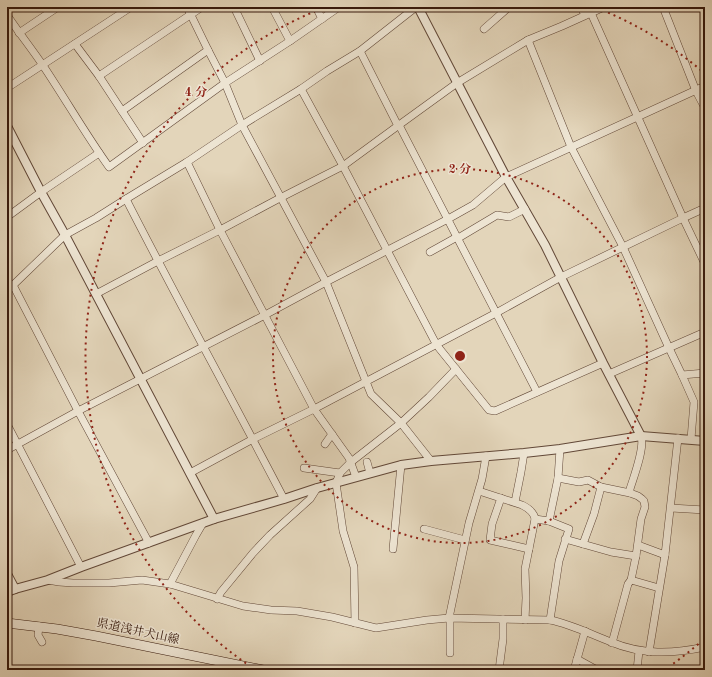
<svg xmlns="http://www.w3.org/2000/svg" width="712" height="677" viewBox="0 0 712 677" font-family="'Old Standard TT','Noto Serif JP',serif">
  <rect width="100%" height="100%" fill="#e3d5ba"/>
  <filter id="stains"><feTurbulence type="fractalNoise" baseFrequency=".005" numOctaves="4"/><feColorMatrix values="0 0 0 0 .2 0 0 0 0 .09 0 0 0 0 .02 0 0 0 .5 -.17"/></filter>
  <radialGradient id="worn" r=".72"><stop offset=".6" stop-color="#630" stop-opacity="0"/><stop offset="1" stop-color="#630" stop-opacity=".3"/></radialGradient>
  <g fill="none" stroke-linecap="round" stroke-linejoin="round">
    <defs>
      <g id="minor">
        <polyline points="187,7 208,50 225,83 242,125 326,282 371,394 401,423 431,461"/>
        <polyline points="234,7 260,61"/>
        <polyline points="272,7 290,41"/>
        <polyline points="316,7 322,19"/>
        <polyline points="581,7 585,15"/>
        <polyline points="663,7 696,91 705,108"/>
        <polyline points="591,13 683,218 705,264"/>
        <path d="M7,15C19,33 32,49 44,67C66,100 86,135 109,167L225,83L290,41L339,7"/>
        <polyline points="484,29 509,7"/>
        <polyline points="19,33 58,7"/>
        <polyline points="528,40 571,147 623,247 669,348 682,375 694,402 691,439"/>
        <polyline points="75,44 99,76 143,143"/>
        <polyline points="360,51 397,124 399,125 537,392"/>
        <polyline points="99,76 202,7"/>
        <polyline points="7,88 131,7"/>
        <polyline points="301,89 343,166 434,340 439,348 489,410 495,411 603,363"/>
        <polyline points="122,111 208,50"/>
        <polyline points="187,162 220,230 314,409 349,458 356,477"/>
        <path d="M126,199C177,299 232,399 284,499"/>
        <polyline points="7,217 41,192 99,153"/>
        <polyline points="430,252 457,237 460,237 497,215 509,217 525,209"/>
        <polyline points="13,285 78,411 149,543"/>
        <polyline points="7,291 65,235 96,218 126,199 187,162 242,125 301,89 327,71 360,51 416,7"/>
        <polyline points="96,294 158,261 220,230 280,198 343,166 399,125 457,83 528,40 562,26 604,7"/>
        <polyline points="609,374 705,332"/>
        <polyline points="682,375 705,373"/>
        <polyline points="7,424 81,567"/>
        <polyline points="325,444 332,434"/>
        <polyline points="7,450 78,411 265,315 326,282 448,219 473,205 506,177 705,86"/>
        <polyline points="367,462 370,473"/>
        <polyline points="304,468 340,473"/>
        <polyline points="190,473 253,439 314,409 496,313 561,277 683,218 705,208"/>
        <polyline points="558,478 579,482 588,480 601,487 630,493"/>
        <path d="M479,491L522,505C528,508 534,512 535,519L525,569L526,598L525,620"/>
        <polyline points="501,498 492,524 490,540 529,549"/>
        <polyline points="515,502 521,472 524,453"/>
        <polyline points="671,508 705,510"/>
        <polyline points="535,519 549,521 569,529 559,561 550,620"/>
        <polyline points="549,521 558,478 560,449"/>
        <polyline points="424,529 465,540"/>
        <polyline points="565,539 611,552 636,556"/>
        <polyline points="583,544 594,514 601,487"/>
        <polyline points="638,545 665,555"/>
        <polyline points="393,549 401,465"/>
        <path d="M48,580L59,582L73,583H109L142,580L170,584L243,606L271,610L297,611L332,617L376,628L427,620L449,618L550,620C571,624 590,634 611,642C642,655 672,654 705,647"/>
        <polyline points="631,580 659,588"/>
        <polyline points="170,584 196,535 203,523"/>
        <polyline points="217,599 221,592 253,553 270,535 310,499 317,488"/>
        <polyline points="355,623 354,567 343,531 336,483 340,473 351,462 401,423 429,397 456,369"/>
        <polyline points="39,626 38,635 42,642"/>
        <path d="M612,643L628,584L631,580L636,556L641,519L645,507L644,501L642,499L638,496L630,493V489C634,476 645,448 641,436"/>
        <polyline points="649,652 665,555 678,438"/>
        <polyline points="450,653 450,622 449,618 469,523 482,479 486,456"/>
        <polyline points="577,659 597,670"/>
        <polyline points="499,670 503,639 503,619"/>
        <polyline points="574,670 585,631"/>
        <polyline points="637,670 639,651"/>
      </g>
      <g id="tertiary">
        <polyline points="418,7 506,177 545,245 603,363 641,436"/>
        <polyline points="7,126 41,192 65,235 214,519"/>
        <polyline points="7,574 15,589"/>
        <polyline points="7,592 15,589 48,580 81,567 214,519 284,499 317,488 401,465 431,461 524,453 560,449 641,436 705,441"/>
      </g>
      <polyline id="secondary" points="7,623 57,629 96,636 263,670"/>
    </defs>
    <!-- minor casing -->
    <use href="#minor" stroke="#624838" stroke-width="8"/>
    <!-- tertiary casing -->
    <use href="#tertiary" stroke="#624838" stroke-width="10"/>
    <!-- secondary casing -->
    <use href="#secondary" stroke="#37190c" stroke-width="10"/>
    <!-- minor -->
    <use href="#minor" stroke="#ede4d2" stroke-width="7"/>
    <!-- tertiary -->
    <use href="#tertiary" stroke="#ede4d2" stroke-width="8"/>
    <!-- secondary -->
    <use href="#secondary" stroke="#ede4d2" stroke-width="9"/>
  </g>
  <!-- distance rings -->
  <g fill="none" stroke="#8f2418" stroke-width="2" stroke-dasharray="2 4">
    <circle cx="460" cy="356" r="187"/>
    <path d="M703 640A374 374 0 0 1 664 670M256 670A374 374 0 0 1 323 8M597 8A374 374 0 0 1 703 72"/>
  </g>
  <g text-anchor="middle" dominant-baseline="central" stroke-width="3" stroke-linejoin="round" paint-order="stroke">
    <!-- street labels -->
    <g font-size="12" fill="#37190c" stroke="#ede4d2">
      <text transform="translate(138 632) rotate(12)">県道浅井犬山線</text>
    </g>
  </g>
  <circle cx="460" cy="356" r="6" fill="#8f2418" stroke="#ede4d2" stroke-width="2"/>
  <g font-size="12" text-anchor="middle" font-weight="bold" fill="#8f2418" stroke="#ede4d2" stroke-width="3" stroke-linejoin="round" paint-order="stroke">
    <text x="196" y="96">4 分</text>
    <text x="460" y="173">2 分</text>
  </g>
  <!-- margin -->
  <rect width="712" height="677" fill="none" stroke="#e3d5ba" stroke-width="24"/>
  <rect x="8" y="8" width="696" height="661" fill="none" stroke="#37190c" stroke-width="2"/>
  <rect x="12" y="12" width="688" height="653" fill="none" stroke="#37190c"/>
  <rect width="100%" height="100%" filter="url(#stains)"/>
  <rect width="100%" height="100%" fill="url(#worn)"/>
</svg>
